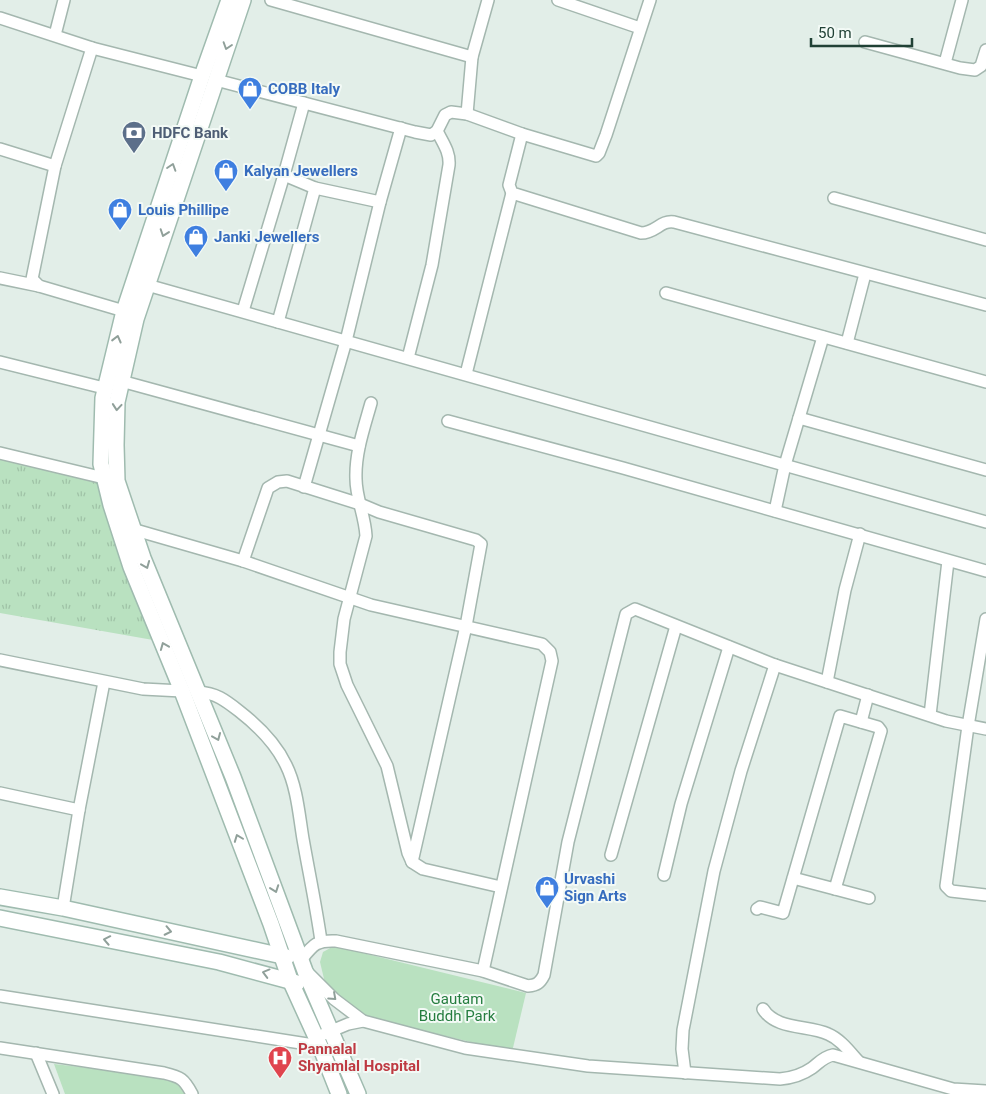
<svg xmlns="http://www.w3.org/2000/svg" width="986" height="1094" viewBox="0 0 986 1094" font-family="Roboto,sans-serif">
  <defs>
    <pattern id="grass-tufts" width="24" height="20" patternUnits="userSpaceOnUse" patternTransform="scale(1.25)"><rect width="24" height="20" fill="#b9e1c0"/><path d="M3 7l-1-3M5 7V3M7 7l1-3M15 17l-1-3M17 17v-4M19 17l1-3" fill="none" stroke="#9fc2a6"/></pattern>
  </defs>
  <rect width="100%" height="100%" fill="#e2eee8"/>
  <!-- grass -->
  <polygon fill="url(#grass-tufts)" points="0,454 97,476 153,640 0,613"/>
  <!-- park -->
  <g fill="#b9e1c0">
    <polygon points="334,946 526,993 512,1052 371,1018 349,1004 325,983 320,962 323,952"/>
    <polygon points="54,1064 159,1076 180,1083 185,1094 65,1094"/>
  </g>
  <g fill="none" stroke-linecap="round" stroke-linejoin="round">
    <defs>
      <g id="street">
        <polyline points="271,0 472,57"/>
        <polyline points="558,0 640,28"/>
        <polyline points="0,18 92,48 202,76"/>
        <polyline points="55,35 64,0"/>
        <polyline points="865,42 960,68 975,70 981,66 986,50"/>
        <polyline points="92,48 55,166 32,279 39,286 124,311"/>
        <polyline points="945,63 962,0"/>
        <polyline points="216,80 415,132 431,135 437,131 445,115 451,112 467,114 522,134 596,156 599,153 606,135 650,0"/>
        <polyline points="467,114 472,57 488,0"/>
        <path d="M522,134L509,185L512,193L641,233C656,233 660,220 674,222L986,305"/>
        <polyline points="0,149 55,166"/>
        <polyline points="284,175 315,188 380,202"/>
        <polyline points="834,198 986,240"/>
        <polyline points="0,278 39,286"/>
        <polyline points="147,285 986,522"/>
        <polyline points="666,293 986,382"/>
        <polyline points="243,311 284,175 304,103"/>
        <polyline points="278,322 315,188"/>
        <polyline points="847,343 865,274"/>
        <path d="M408,358L432,265L449,165C450,152 443,143 437,131"/>
        <polyline points="0,362 104,388"/>
        <polyline points="466,374 512,193"/>
        <polyline points="121,381 359,446"/>
        <path d="M371,403C364,428 355,453 356,479C356,498 365,516 366,536L344,619L340,652V664L347,685L387,766L408,853L412,862L423,869L501,887"/>
        <polyline points="799,418 986,470"/>
        <polyline points="448,421 623,468 986,571"/>
        <polyline points="0,453 104,478"/>
        <polyline points="304,487 346,341 380,202 401,128"/>
        <polyline points="775,511 785,465 823,337"/>
        <polyline points="129,530 132,529 243,561 371,605 542,644 550,652 552,661 483,971"/>
        <polyline points="243,561 268,488 278,482 287,481 360,504 379,512 476,540 481,544 466,626 412,862"/>
        <polyline points="986,619 968,726 946,886 951,891 986,895"/>
        <polyline points="0,660 143,689 182,691"/>
        <polyline points="827,682 845,590 860,534"/>
        <path d="M198,692C216,693 225,700 239,711C257,725 276,744 286,765C297,787 299,815 303,839C309,873 316,906 321,941"/>
        <polyline points="930,715 948,561"/>
        <polyline points="861,722 868,695"/>
        <polyline points="0,793 79,810"/>
        <polyline points="611,855 676,626"/>
        <polyline points="664,875 681,804 729,647"/>
        <polyline points="835,889 869,898"/>
        <polyline points="63,908 79,810 104,682"/>
        <polyline points="757,909 760,907 783,913 840,716 878,727 881,731 835,889 793,878"/>
        <path d="M301,960C313,945 316,940 336,941L483,971L528,986C537,985 540,983 544,975L568,842L626,614L635,609L775,665L946,721L986,729"/>
        <polyline points="308,973 334,999 363,1021"/>
        <polyline points="0,996 320,1046"/>
        <path d="M763,1009C776,1030 808,1025 828,1034C840,1039 849,1051 858,1061"/>
        <path d="M324,1034L348,1024L363,1021L465,1048L588,1066L780,1079C792,1078 802,1075 812,1068C819,1063 823,1057 833,1055L953,1089L986,1091"/>
        <path d="M0,1048L164,1073C181,1077 184,1079 192,1094"/>
        <polyline points="36,1053 53,1094"/>
        <polyline points="685,1073 682,1049 683,1030 714,871 741,771 775,665"/>
      </g>
      <g id="secondary">
        <polyline points="229,0 202,76 124,311 103,398 101,464 111,505 131,567 182,691 271,924 290,980 320,1046 339,1094"/>
        <polyline points="243,0 136,319 117,402 116,445 117,481 143,558 233,777 305,971 358,1094"/>
        <polyline points="0,897 63,908 287,957"/>
        <polyline points="0,918 219,962 297,983"/>
      </g>
    </defs>
    <!-- street casing -->
    <use href="#street" stroke="#a4b7af" stroke-width="14"/>
    <!-- secondary casing -->
    <use href="#secondary" stroke="#9fbbaf" stroke-width="18"/>
    <!-- street -->
    <use href="#street" stroke="#fff" stroke-width="11"/>
    <!-- secondary -->
    <use href="#secondary" stroke="#fff" stroke-width="15"/>
  </g>
  <!-- one-way arrows -->
  <defs><path id="oneway-chevron" d="M-2-3.5L2.5 0L-2 3.5" fill="none" stroke-width="1.6" stroke-linecap="round" stroke-linejoin="round" transform="scale(1.25)"/></defs>
  <g stroke="#90a09a">
    <use href="#oneway-chevron" transform="translate(227 46) rotate(108)"/>
    <use href="#oneway-chevron" transform="translate(172 167) rotate(-72)"/>
    <use href="#oneway-chevron" transform="translate(164 233) rotate(109)"/>
    <use href="#oneway-chevron" transform="translate(117 339) rotate(-76)"/>
    <use href="#oneway-chevron" transform="translate(117 407) rotate(95)"/>
    <use href="#oneway-chevron" transform="translate(146 565) rotate(68)"/>
    <use href="#oneway-chevron" transform="translate(164 646) rotate(-112)"/>
    <use href="#oneway-chevron" transform="translate(217 737) rotate(67)"/>
    <use href="#oneway-chevron" transform="translate(238 838) rotate(-111)"/>
    <use href="#oneway-chevron" transform="translate(275 889) rotate(70)"/>
    <use href="#oneway-chevron" transform="translate(168 931) rotate(12)"/>
    <use href="#oneway-chevron" transform="translate(107 940) rotate(-169)"/>
    <use href="#oneway-chevron" transform="translate(266 973) rotate(-165)"/>
    <use href="#oneway-chevron" transform="translate(333 997) rotate(42)"/>
  </g>
  <!-- icons -->
  <defs>
    <symbol id="shop-pin" viewBox="-11 -11 22 30"><path d="M0 17L-7.5 6A9.5 9.5 0 1 1 7.5 6Z" fill="#3f7fe0" stroke="#f3faf6"/><path d="M-5-2.5h2.3a2.7 3.5 0 0 1 5.4 0H5L5.5 6h-11ZM-1.5-2.5h3a1.5 2.3 0 0 0-3 0Z" fill="#fff"/></symbol>
    <symbol id="bank-pin" viewBox="-11 -11 22 30"><path d="M0 17L-7.5 6A9.5 9.5 0 1 1 7.5 6Z" fill="#5c6f8a" stroke="#f3faf6"/><path d="M-6-4H6V4H-6ZM0-2.3a2.3 2.3 0 1 0 0 4.6a2.3 2.3 0 1 0 0-4.6Z" fill="#fff"/></symbol>
    <symbol id="hospital-pin" viewBox="-11 -11 22 30"><path d="M0 17L-7.5 6A9.5 9.5 0 1 1 7.5 6Z" fill="#e0444e" stroke="#f3faf6"/><path d="M-5-5h3v3.5h4V-5h3V5h-3V1.5h-4V5h-3Z" fill="#fff"/></symbol>
  </defs>
  <g fill-rule="evenodd">
    <use href="#shop-pin" x="236" y="75" width="28" height="38"/>
    <use href="#bank-pin" x="120" y="119" width="28" height="38"/>
    <use href="#shop-pin" x="212" y="157" width="28" height="38"/>
    <use href="#shop-pin" x="106" y="196" width="28" height="38"/>
    <use href="#shop-pin" x="182" y="223" width="28" height="38"/>
    <use href="#shop-pin" x="533" y="874" width="28" height="38"/>
    <use href="#hospital-pin" x="266" y="1044" width="28" height="38"/>
  </g>
  <g text-anchor="middle" dominant-baseline="central" stroke-width="4" stroke-linejoin="round" paint-order="stroke">
    <!-- shop labels -->
    <g font-size="15" font-weight="bold" fill="#366cbe" stroke="#f3faf6" text-anchor="start">
      <text x="268" y="89">COBB Italy</text>
      <text x="244" y="171">Kalyan Jewellers</text>
      <text x="138" y="210">Louis Phillipe</text>
      <text x="214" y="237">Janki Jewellers</text>
      <text x="564" y="879">Urvashi<tspan x="564" dy="17">Sign Arts</tspan></text>
    </g>
    <!-- service labels -->
    <g font-size="15" font-weight="bold" fill="#4e5e75" stroke="#f3faf6" text-anchor="start">
      <text x="152" y="133">HDFC Bank</text>
    </g>
    <!-- park labels -->
    <g font-size="15" fill="#257d3f" stroke="#f3faf6">
      <text x="457" y="999">Gautam<tspan x="457" dy="17">Buddh Park</tspan></text>
    </g>
    <!-- health labels -->
    <g font-size="15" font-weight="bold" fill="#be3a42" stroke="#f3faf6" text-anchor="start">
      <text x="298" y="1049">Pannalal<tspan x="298" dy="17">Shyamlal Hospital</tspan></text>
    </g>
  </g>
  <!-- scale -->
  <path d="M811 38v8h101v-8" fill="none" stroke="#204135" stroke-width="2.5"/>
  <text x="818" y="38" font-size="15" fill="#204135" stroke="#f3faf6" stroke-width="4" paint-order="stroke">50 m</text>
</svg>
